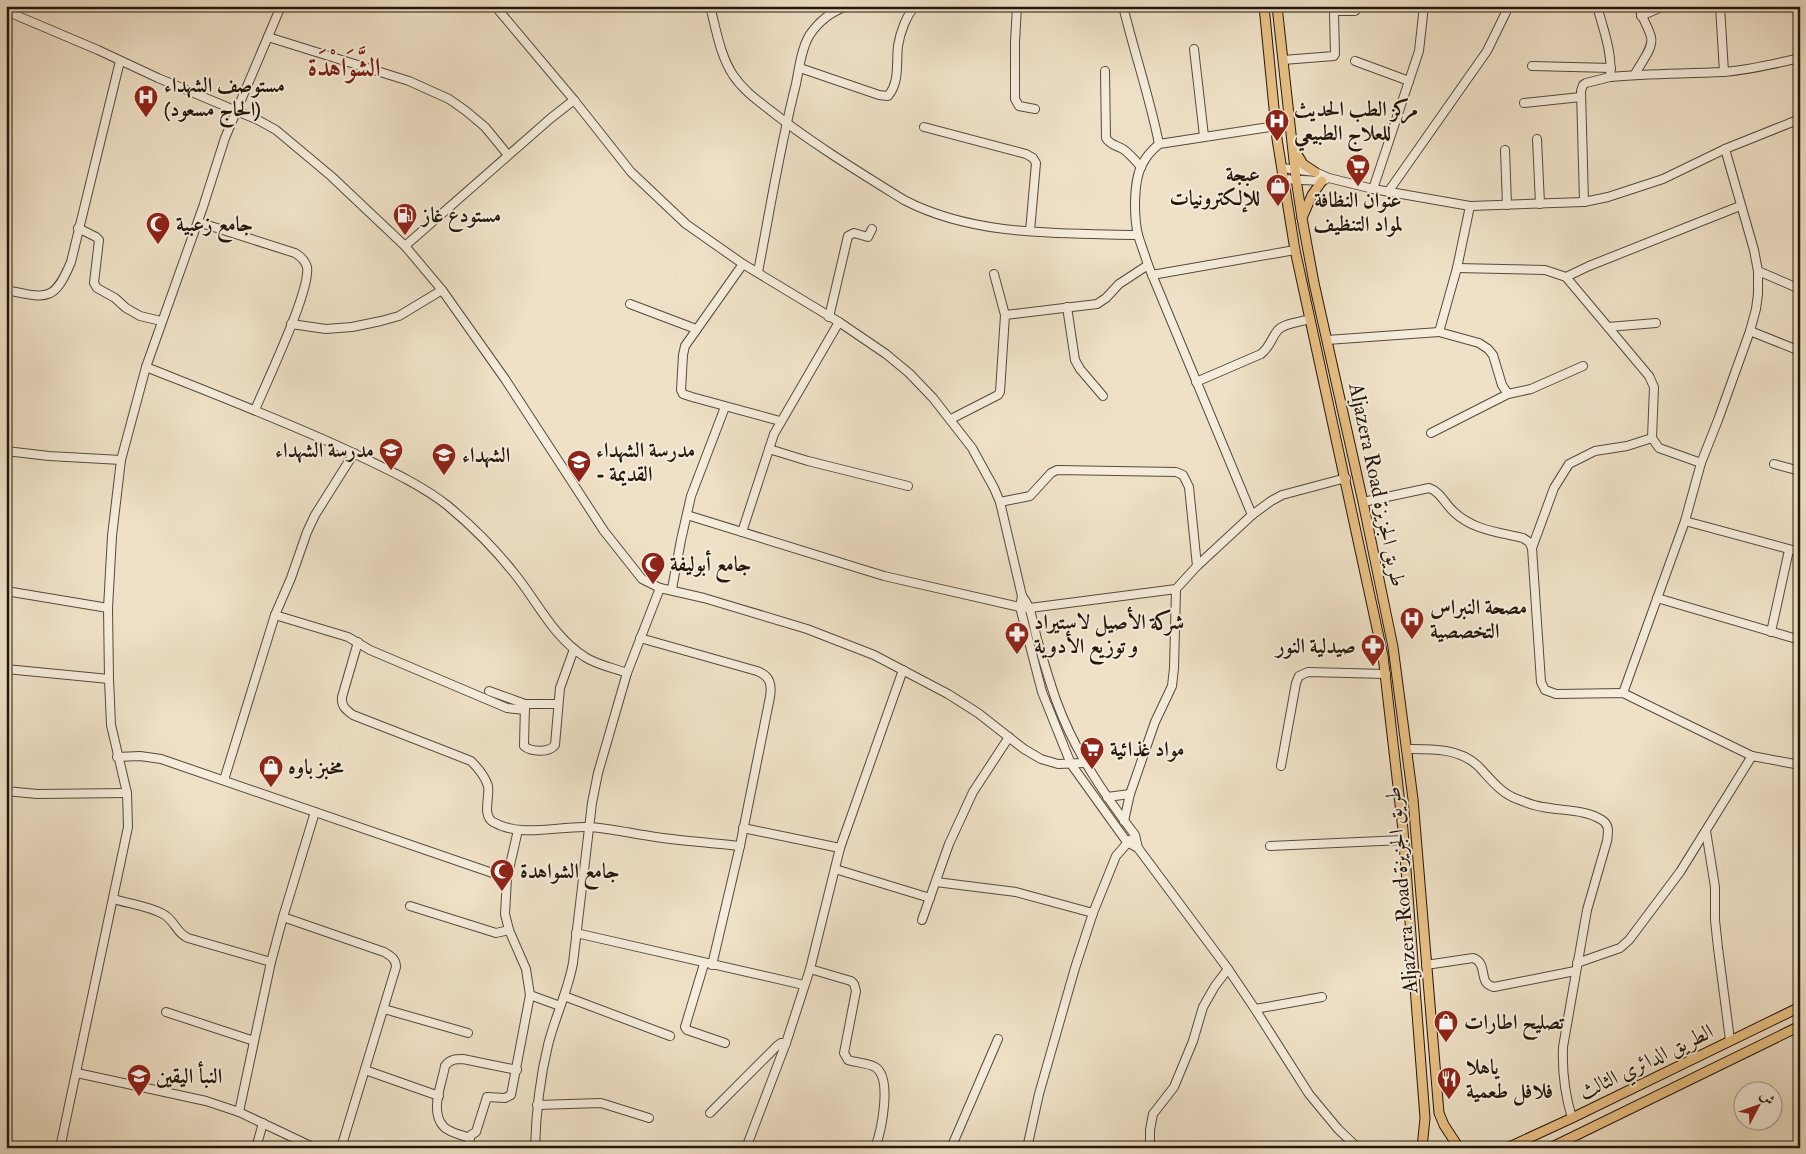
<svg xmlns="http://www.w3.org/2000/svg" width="1806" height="1154" viewBox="0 0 1806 1154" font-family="'IM FELL Double Pica',Amiri,serif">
  <rect width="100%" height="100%" fill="#efe1c7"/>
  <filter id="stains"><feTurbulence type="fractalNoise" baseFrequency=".004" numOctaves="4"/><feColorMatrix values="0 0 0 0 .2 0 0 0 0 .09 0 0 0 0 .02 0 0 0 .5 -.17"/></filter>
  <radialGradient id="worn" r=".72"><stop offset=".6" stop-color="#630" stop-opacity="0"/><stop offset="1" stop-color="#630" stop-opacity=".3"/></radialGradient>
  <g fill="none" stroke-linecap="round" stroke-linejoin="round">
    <defs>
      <g id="minor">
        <path d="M495,6L574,100L631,172L686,224L743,264L839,322L886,354L909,373L933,398L972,448L994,488L1000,502L1022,596C1032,608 1033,624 1037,639C1043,659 1049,680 1056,700C1074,750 1103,793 1135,835L1138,848"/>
        <path d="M710,6C716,29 720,55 733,75C743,90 757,100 771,111C813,144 859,172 904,200C975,237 1061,233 1138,235"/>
        <polyline points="1017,6 1015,42 1015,99 1019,106 1035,109"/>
        <polyline points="1109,6 1123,8"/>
        <path d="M1123,6C1134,52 1150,98 1159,144"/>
        <polyline points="1720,6 1724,72"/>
        <polyline points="6,11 98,50 158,78 258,120 276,130 331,176 405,246 442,290 505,379 604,531 642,579 660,588 704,598 807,629 874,655 948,694 978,713 1024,749 1041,759 1058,764 1084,763"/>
        <polyline points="1641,16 1664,6"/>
        <polyline points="268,37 409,81 449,99 466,111 485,127 508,155"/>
        <polyline points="1194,49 1204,136"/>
        <polyline points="1283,60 1334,56 1335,54 1334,13 1336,11 1355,11 1360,6"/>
        <polyline points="1355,61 1409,81"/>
        <polyline points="1532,66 1611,68"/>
        <path d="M800,68L879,95L888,96C900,82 896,63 898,46C900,33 906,16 915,6"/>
        <path d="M1105,71L1106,138C1110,145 1116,145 1123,149C1130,154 1135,160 1141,167"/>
        <path d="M1635,74C1640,64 1654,48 1651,37C1648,26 1641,17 1639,6"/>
        <path d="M1610,77C1648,73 1685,74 1723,72C1749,70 1774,64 1800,58"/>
        <polyline points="1524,103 1581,97"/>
        <polyline points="924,127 1026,154 1033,158 1036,163 1030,231"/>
        <polyline points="1537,139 1540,204"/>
        <polyline points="1505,150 1507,205"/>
        <polyline points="1282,168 1315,172 1329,178 1373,189 1470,206 1584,202 1608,197 1663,179 1725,149 1800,119"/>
        <polyline points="1282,179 1322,181 1325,180"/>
        <polyline points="1373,189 1419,51 1424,6"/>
        <polyline points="1388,192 1487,51 1509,6"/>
        <path d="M1584,202L1581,91L1583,85L1586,83L1610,77C1613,54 1603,28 1597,6"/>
        <path d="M198,222L295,253C300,256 305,260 307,267C311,290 266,383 255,410"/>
        <polyline points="78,228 96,237 99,240 94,283 97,288 115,298 126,308 140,316 161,321"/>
        <polyline points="405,246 551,118 574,100"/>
        <polyline points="743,264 685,346 683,355 681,390 683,394 692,397 780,421"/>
        <polyline points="1457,268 1545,270 1566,277 1649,376 1654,387 1652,438 1659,448 1701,463"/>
        <polyline points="1758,271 1800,289"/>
        <path d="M758,272C770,210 780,146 796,84C799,69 801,50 809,36C818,22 832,11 848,6"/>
        <polyline points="994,274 1005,315"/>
        <polyline points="1152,275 1295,250"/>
        <polyline points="1566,277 1589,266 1740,206"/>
        <path d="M6,290C46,298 54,303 71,262L120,61"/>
        <polyline points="630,304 696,329"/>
        <polyline points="1067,307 1075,360 1080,369 1103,396"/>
        <polyline points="829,317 848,236 854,233 868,237 872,229"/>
        <polyline points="291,324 326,329 352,327 381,321 399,316 442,290"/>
        <polyline points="1608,327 1656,323"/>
        <polyline points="1750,331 1800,351"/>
        <polyline points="1439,332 1479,343 1488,349 1493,355 1502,385 1508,394"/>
        <polyline points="1327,340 1439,332 1457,268 1470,206"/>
        <path d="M146,367C214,394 282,420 349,451C380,466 421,484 448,506C472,526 495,549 514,573C537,601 553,637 585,657C597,665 614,668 627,673"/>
        <path d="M1196,382L1261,354C1271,346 1271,338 1278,330C1285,323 1301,322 1310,319"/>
        <polyline points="951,419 998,395 1000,392 1005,315 1097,304 1106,298 1119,284 1148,265"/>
        <polyline points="1431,433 1508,394 1531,389 1583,366"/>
        <polyline points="769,449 808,461 908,486"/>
        <polyline points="6,451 49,456 121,460"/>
        <polyline points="1774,464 1800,471"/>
        <polyline points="1000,502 1030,496 1051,473 1057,470 1176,472 1183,475 1189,487 1197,566"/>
        <path d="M1363,502L1429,488C1441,492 1444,503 1454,512C1473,530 1498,532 1523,538L1529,542L1532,548L1541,682L1545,690L1556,694L1623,693L1752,756L1800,765"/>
        <polyline points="687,515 884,576 1020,607 1030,608 1176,589"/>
        <path d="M1252,515L1148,265C1145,255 1141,245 1138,235C1134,218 1133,181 1142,165C1146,156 1152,150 1159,144L1276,126"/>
        <polyline points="1685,521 1800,552"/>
        <polyline points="742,532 774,434 839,322"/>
        <polyline points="1532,548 1554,488 1569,464 1595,451 1627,446 1652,438"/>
        <polyline points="672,589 681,540 691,496 725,407"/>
        <polyline points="6,591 108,608"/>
        <polyline points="1022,596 1020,607 1042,692 1071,764 1127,842 1138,848 1228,969 1255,1009 1309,1094 1338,1129 1358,1148"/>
        <polyline points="1657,598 1800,640"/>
        <polyline points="275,615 348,637 370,650 507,708 525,710"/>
        <polyline points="1771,632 1789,550"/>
        <path d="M640,638L757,671C770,676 772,684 770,697L740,846L712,965"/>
        <path d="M358,642L342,697C341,706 346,710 353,715L471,761C478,768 485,776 488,786C490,797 482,815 493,822C521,838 557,826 587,827C610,828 633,834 656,837C684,841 712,843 740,846"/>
        <polyline points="6,669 109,679"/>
        <polyline points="489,691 525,704 558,704"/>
        <polyline points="1623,693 1685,521 1701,463 1718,420 1750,331 1756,309 1758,294 1758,271 1754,250 1725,149"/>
        <path d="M525,704L524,746C531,752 549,753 555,745L560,688L574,649"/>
        <path d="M1407,749C1431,749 1458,748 1477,765C1489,777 1500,793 1517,799C1525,802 1534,806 1543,807C1562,811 1585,809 1602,820C1610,825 1608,833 1607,841L1587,910L1563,1047C1562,1072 1565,1095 1572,1118"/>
        <polyline points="117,757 140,756 161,759 507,878"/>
        <polyline points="1281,766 1296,683 1299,676 1308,672 1386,674"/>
        <polyline points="224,780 275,615 291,578 307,532 315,515 354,453"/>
        <polyline points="6,791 37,794 127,793"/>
        <polyline points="1107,797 1130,794"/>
        <polyline points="1124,821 1130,794 1155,722 1172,686 1174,668 1176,589 1197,566 1252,515 1271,501 1282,495 1346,478"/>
        <polyline points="743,828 840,848"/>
        <polyline points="1706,831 1715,887 1715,920 1718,948 1730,1040"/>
        <polyline points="1270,846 1403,840"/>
        <polyline points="835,869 930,898"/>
        <polyline points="936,882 1016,892 1093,913"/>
        <path d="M114,899C129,904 149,906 163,914C174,919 176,933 188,938L271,962"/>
        <polyline points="410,906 496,933 509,930"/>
        <path d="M283,917L384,952C391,956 396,959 396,967L341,1148"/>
        <polyline points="922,920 949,844 973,792 1009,737"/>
        <polyline points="576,933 804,985"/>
        <polyline points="1577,963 1620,948 1629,940 1680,872 1752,756"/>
        <polyline points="704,964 685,1027 687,1030 725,1043"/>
        <path d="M1426,965L1473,958C1489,963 1477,984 1494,987L1575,971"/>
        <path d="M810,969L851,981L854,984L856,991L844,1053L848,1060C857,1063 868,1063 875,1067C893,1078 881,1132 875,1148"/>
        <polyline points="530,995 560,1006"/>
        <polyline points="564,996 670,1036"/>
        <polyline points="384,1009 468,1033"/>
        <polyline points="1255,1009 1322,997"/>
        <polyline points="166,1012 254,1041"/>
        <polyline points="365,1070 439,1096"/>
        <polyline points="77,1073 206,1101 239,1112 315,1148"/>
        <polyline points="537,1105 601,1103 649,1118"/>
        <polyline points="239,1112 271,962 283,917 315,812"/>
        <polyline points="710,1113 777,1046 781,1043 786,1043"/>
        <path d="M470,1138C462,1135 450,1133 444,1127C429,1112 442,1084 445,1066C450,1059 456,1059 463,1059L517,1070"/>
        <polyline points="60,1148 128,827 127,793 111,725 109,679 108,608 112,536 121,460 146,367 203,207 225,138 281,6"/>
        <polyline points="256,1148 263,1123"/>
        <polyline points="467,1148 471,1135 476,1132 487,1097 505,1098 511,1095 530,995 526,969 509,930 505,914 507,878 518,830"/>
        <path d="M535,1148C536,1113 540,1078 548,1045C555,1017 568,991 573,963L592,803L598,773L627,673L660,588"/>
        <polyline points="746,1148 786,1043 810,969 840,848 903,670"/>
        <polyline points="951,1148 998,1039"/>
        <polyline points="1027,1148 1039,1094 1075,968 1093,913 1116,856 1130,840"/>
        <polyline points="1150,1148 1150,1130 1153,1114 1174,1087 1193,1041 1203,1007 1215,986 1228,969"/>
      </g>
      <g id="major">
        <polyline points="1264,6 1277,139 1295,250 1383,656 1403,830 1425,1118 1422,1148"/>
        <polyline points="1277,6 1296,179 1302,218 1314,283 1363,502 1393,647 1413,799 1439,1113 1444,1125 1459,1148"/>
        <polyline points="1295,151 1303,164 1315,172"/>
        <polyline points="1302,218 1312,195 1322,181"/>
        <polyline points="1507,1148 1572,1118 1800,1007"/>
        <polyline points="1550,1148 1800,1026"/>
      </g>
    </defs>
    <!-- minor casing -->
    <use href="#minor" stroke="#554a3b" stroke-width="10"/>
    <!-- major casing -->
    <use href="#major" stroke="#22170c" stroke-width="11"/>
    <!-- minor -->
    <use href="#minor" stroke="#f5ecdb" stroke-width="8"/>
    <!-- major -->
    <use href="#major" stroke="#e8c084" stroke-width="9"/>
  </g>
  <!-- icons -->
  <defs>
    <symbol id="hospital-pin" viewBox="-11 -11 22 30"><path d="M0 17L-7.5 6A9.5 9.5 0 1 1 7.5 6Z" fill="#8f2418" stroke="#f5ecdb"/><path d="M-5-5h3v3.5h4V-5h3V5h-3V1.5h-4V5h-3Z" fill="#fff"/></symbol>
    <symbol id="supermarket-pin" viewBox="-11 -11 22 30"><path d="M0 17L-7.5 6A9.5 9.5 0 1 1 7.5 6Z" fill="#8f2418" stroke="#f5ecdb"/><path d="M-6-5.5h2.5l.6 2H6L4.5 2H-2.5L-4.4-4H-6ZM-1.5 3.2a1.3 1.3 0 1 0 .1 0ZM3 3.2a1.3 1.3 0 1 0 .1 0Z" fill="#fff"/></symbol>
    <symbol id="shop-pin" viewBox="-11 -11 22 30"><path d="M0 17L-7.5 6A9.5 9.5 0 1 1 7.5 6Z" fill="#8f2418" stroke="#f5ecdb"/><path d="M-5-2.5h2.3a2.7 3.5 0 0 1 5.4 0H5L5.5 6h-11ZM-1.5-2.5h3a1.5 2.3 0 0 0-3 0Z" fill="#fff"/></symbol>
    <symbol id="fuel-pin" viewBox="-11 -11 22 30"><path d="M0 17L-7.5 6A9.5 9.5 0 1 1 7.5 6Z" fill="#8f2418" stroke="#f5ecdb"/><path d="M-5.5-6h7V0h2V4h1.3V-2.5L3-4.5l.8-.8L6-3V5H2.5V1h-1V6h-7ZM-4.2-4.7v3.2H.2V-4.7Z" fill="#fff"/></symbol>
    <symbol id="mosque-pin" viewBox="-11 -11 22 30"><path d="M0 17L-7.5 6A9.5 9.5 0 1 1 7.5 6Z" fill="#8f2418" stroke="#f5ecdb"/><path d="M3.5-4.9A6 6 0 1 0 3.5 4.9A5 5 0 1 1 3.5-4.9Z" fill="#fff"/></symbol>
    <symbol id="school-pin" viewBox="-11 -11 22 30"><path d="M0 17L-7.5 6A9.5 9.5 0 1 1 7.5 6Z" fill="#8f2418" stroke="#f5ecdb"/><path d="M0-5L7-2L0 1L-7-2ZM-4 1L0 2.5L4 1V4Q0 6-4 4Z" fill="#fff"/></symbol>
    <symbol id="pharmacy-pin" viewBox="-11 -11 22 30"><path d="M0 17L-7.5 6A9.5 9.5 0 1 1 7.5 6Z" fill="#8f2418" stroke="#f5ecdb"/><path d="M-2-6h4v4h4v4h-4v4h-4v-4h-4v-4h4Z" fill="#fff"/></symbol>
    <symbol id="restaurant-pin" viewBox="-11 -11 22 30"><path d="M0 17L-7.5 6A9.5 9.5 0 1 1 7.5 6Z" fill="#8f2418" stroke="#f5ecdb"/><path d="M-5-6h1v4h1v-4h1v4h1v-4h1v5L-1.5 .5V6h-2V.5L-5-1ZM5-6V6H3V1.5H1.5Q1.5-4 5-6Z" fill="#fff"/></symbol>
  </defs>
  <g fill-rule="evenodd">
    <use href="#hospital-pin" x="132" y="83" width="28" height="38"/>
    <use href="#hospital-pin" x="1263" y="107" width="28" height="38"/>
    <use href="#supermarket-pin" x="1344" y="152" width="28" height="38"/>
    <use href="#shop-pin" x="1264" y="172" width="28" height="38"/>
    <use href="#fuel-pin" x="391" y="201" width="28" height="38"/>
    <use href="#mosque-pin" x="144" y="210" width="28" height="38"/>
    <use href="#school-pin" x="377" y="436" width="28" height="38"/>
    <use href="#school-pin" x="430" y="441" width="28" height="38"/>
    <use href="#school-pin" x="565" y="448" width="28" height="38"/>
    <use href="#mosque-pin" x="639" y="550" width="28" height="38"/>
    <use href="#hospital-pin" x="1398" y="605" width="28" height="38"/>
    <use href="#pharmacy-pin" x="1003" y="620" width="28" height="38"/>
    <use href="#pharmacy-pin" x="1359" y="632" width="28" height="38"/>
    <use href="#supermarket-pin" x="1078" y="735" width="28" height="38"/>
    <use href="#shop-pin" x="257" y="753" width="28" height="38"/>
    <use href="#mosque-pin" x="488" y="857" width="28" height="38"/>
    <use href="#shop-pin" x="1432" y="1008" width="28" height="38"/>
    <use href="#school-pin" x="125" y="1062" width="28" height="38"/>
    <use href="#restaurant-pin" x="1435" y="1065" width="28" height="38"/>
  </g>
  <g text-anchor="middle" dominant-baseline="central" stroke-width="4" stroke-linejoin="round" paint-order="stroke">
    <!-- poi labels -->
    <g font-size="21" font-weight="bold" fill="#22170c" stroke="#f5ecdb" text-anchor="start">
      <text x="164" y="85">مستوصف الشهداء<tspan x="164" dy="24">(الحاج مسعود)</tspan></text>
      <text x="1294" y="109">مركز الطب الحديث<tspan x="1294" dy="24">للعلاج الطبيعي</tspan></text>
      <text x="1260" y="174" text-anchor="end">عبجة<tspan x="1260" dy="24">للإلكترونيات</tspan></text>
      <text x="1358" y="200" text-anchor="middle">عنوان النظافة<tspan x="1358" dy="24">لمواد التنظيف</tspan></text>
      <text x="422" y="215">مستودع غاز</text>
      <text x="176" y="224">جامع زعبية</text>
      <text x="374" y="450" text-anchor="end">مدرسة الشهداء</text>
      <text x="596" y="450">مدرسة الشهداء<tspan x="596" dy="24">- القديمة</tspan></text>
      <text x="462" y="455">الشهداء</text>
      <text x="670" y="564">جامع أبوليفة</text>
      <text x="1430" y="607">مصحة النبراس<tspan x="1430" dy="24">التخصصية</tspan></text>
      <text x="1034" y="622">شركة الأصيل لاستيراد<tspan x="1034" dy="24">و توزيع الأدوية</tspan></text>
      <text x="1356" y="646" text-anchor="end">صيدلية النور</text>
      <text x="1110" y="749">مواد غذائية</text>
      <text x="288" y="767">مخبز باوه</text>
      <text x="520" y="871">جامع الشواهدة</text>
      <text x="1464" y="1022">تصليح اطارات</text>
      <text x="1466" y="1067">ياهلا<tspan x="1466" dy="24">فلافل طعمية</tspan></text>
      <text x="156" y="1076">النبأ اليقين</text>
    </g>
    <!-- street labels -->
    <g font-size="21" fill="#22170c" stroke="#f5ecdb">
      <text transform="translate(1377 485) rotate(78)">Aljazera Road طريق الجزيزة</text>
      <text transform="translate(1402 890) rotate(-95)">Aljazera Road طريق الجزيزة</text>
      <text transform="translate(1646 1062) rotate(-26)">الطريق الدائري الثالث</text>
    </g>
    <!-- district labels -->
    <g font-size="26" font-weight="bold" fill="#7a1f14" stroke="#f5ecdb">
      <text x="344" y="68">الشَّوَاهْدَة</text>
    </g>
  </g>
  <!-- margin -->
  <rect width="1806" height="1154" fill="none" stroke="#efe1c7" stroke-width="25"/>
  <rect x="8" y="8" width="1791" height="1139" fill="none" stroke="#22170c" stroke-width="2.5"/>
  <rect x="12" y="12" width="1781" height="1129" fill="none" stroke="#22170c"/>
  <!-- north arrow -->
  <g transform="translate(1758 1106) rotate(49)"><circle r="24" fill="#f5ecdb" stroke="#a19788"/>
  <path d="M0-4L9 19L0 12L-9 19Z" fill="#8f2418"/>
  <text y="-8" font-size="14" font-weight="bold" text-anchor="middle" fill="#22170c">ش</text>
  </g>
  <rect width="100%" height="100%" filter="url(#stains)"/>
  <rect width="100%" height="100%" fill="url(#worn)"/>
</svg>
